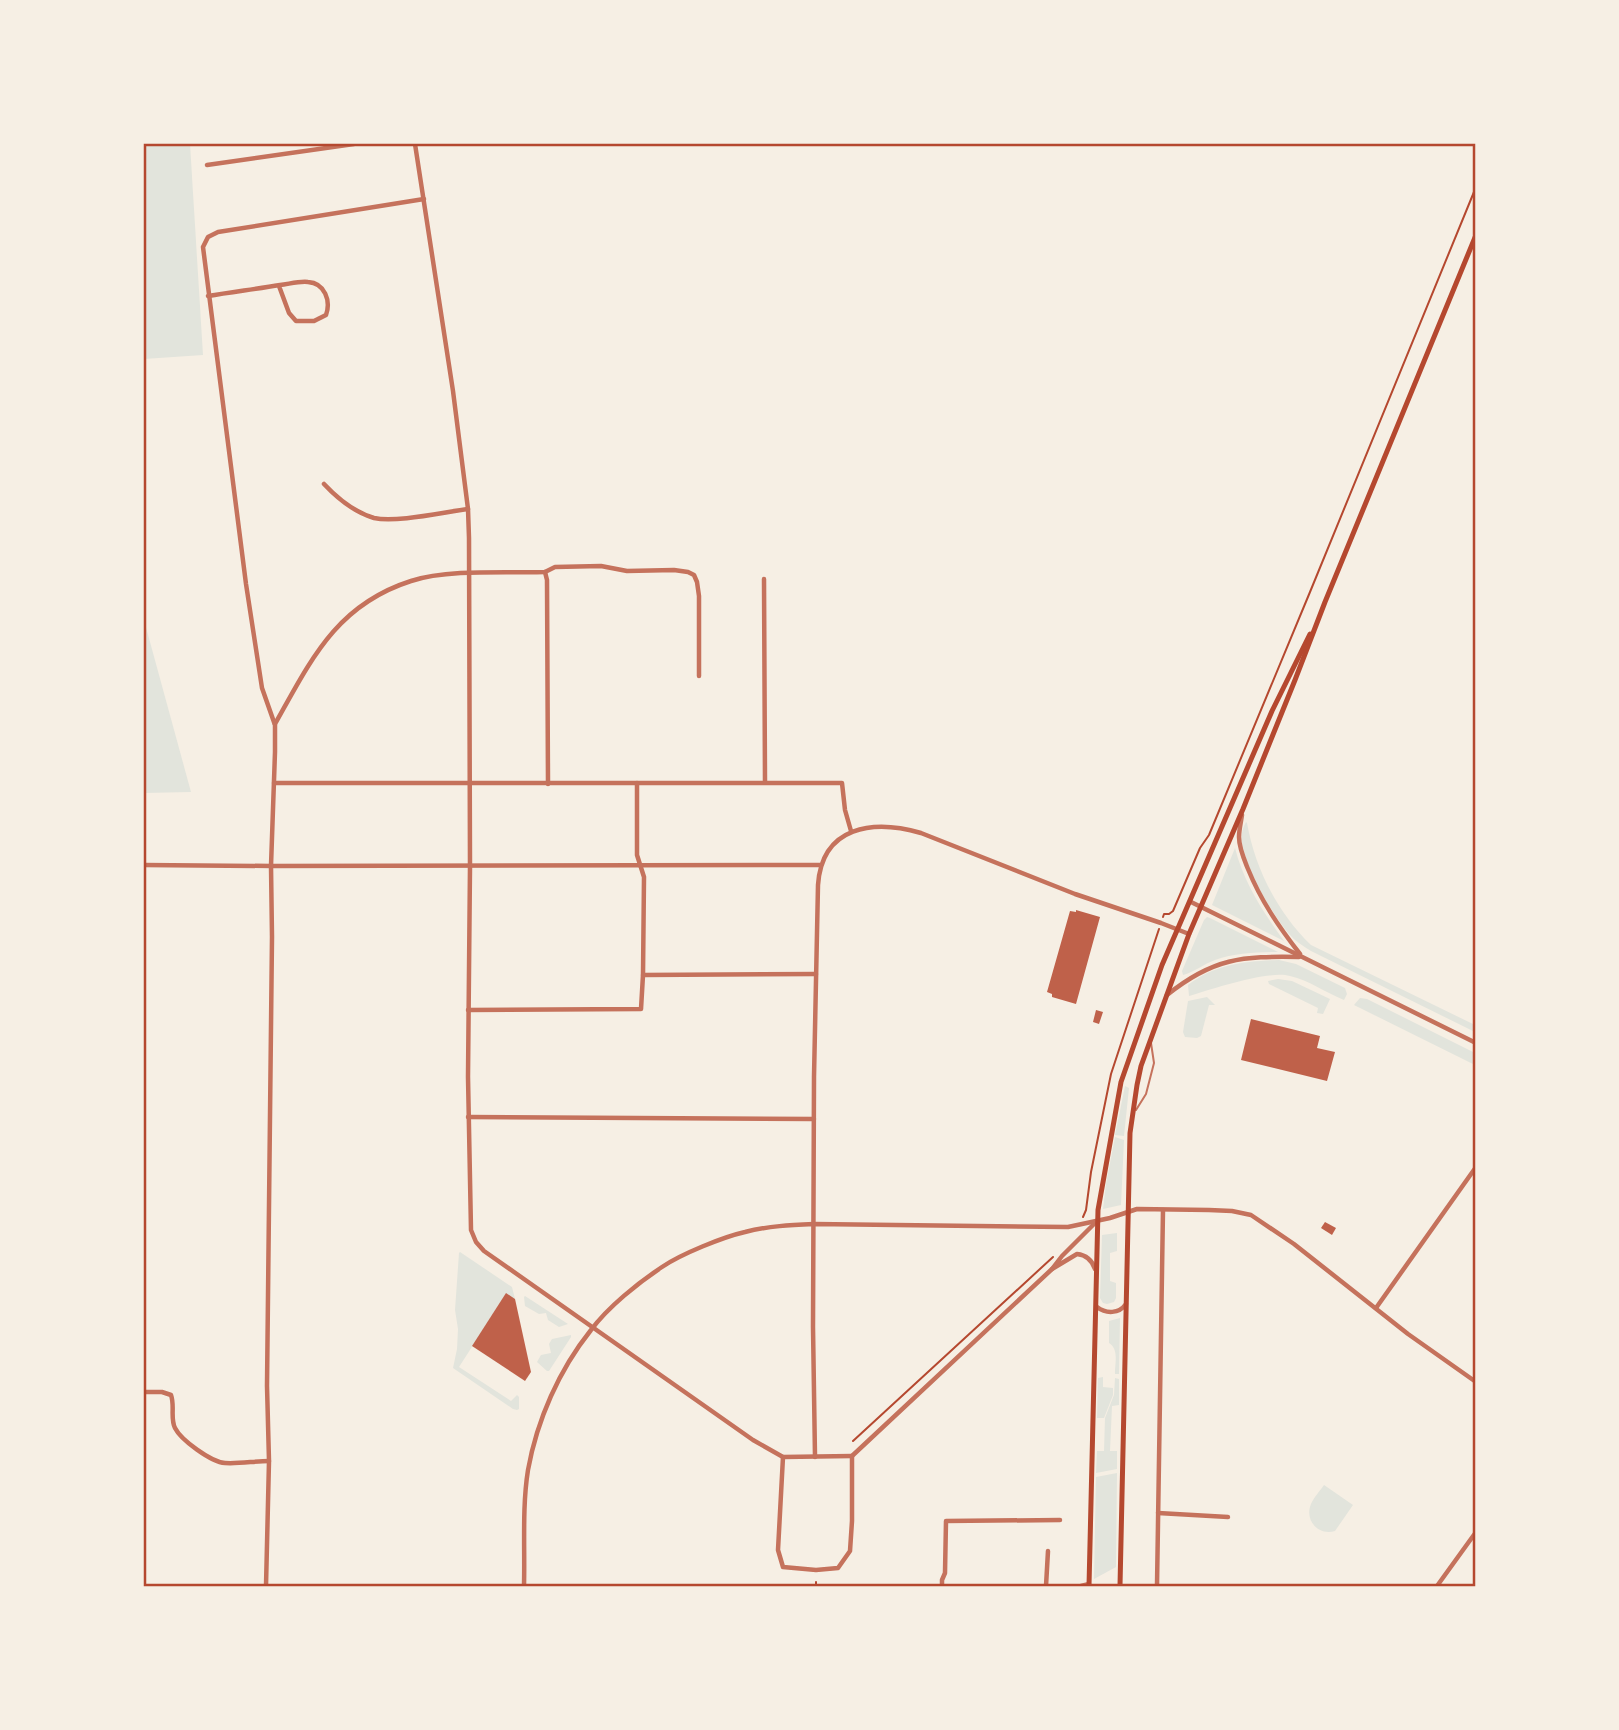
<svg xmlns="http://www.w3.org/2000/svg" width="1619" height="1730" viewBox="0 0 1619 1730" font-family="'Exo 2',sans-serif">
  <rect width="100%" height="100%" fill="#f6efe4"/>
  <!-- green -->
  <g fill="#e2e4dc">
    <polygon points="144,144 190,144 203,355 144,359"/>
    <polygon points="144,620 191,792 144,793"/>
    <path d="M1246,822L1247,823C1255,868 1277,912 1311,945L1475,1025V1032L1311,951C1303,946 1295,941 1289,934C1272,914 1246,869 1242,843C1241,835 1242,829 1246,822Z"/>
    <path d="M1235,848C1244,883 1263,912 1284,941L1212,905Z"/>
    <path d="M1207,917L1210,918L1278,952C1256,952 1235,953 1215,960C1204,964 1194,972 1183,975L1182,971L1204,920Z"/>
    <path d="M1279,960L1296,964L1345,988L1347,994L1344,1000C1326,993 1309,980 1290,976C1268,970 1212,989 1189,996L1188,985C1215,964 1246,961 1279,960Z"/>
    <polygon points="1278,979 1292,981 1330,999 1323,1014 1317,1013 1318,1008 1269,984 1268,981"/>
    <polygon points="1207,997 1215,1005 1209,1005 1201,1036 1197,1038 1185,1037 1183,1032 1188,1001"/>
    <polygon points="1360,998 1367,999 1475,1053 1475,1065 1354,1005"/>
    <polygon points="1125,1086 1129,1088 1124,1136 1115,1135"/>
    <polygon points="1115,1137 1124,1140 1121,1205 1103,1209 1106,1184"/>
    <polygon points="1117,1233 1117,1251 1110,1253 1110,1281 1116,1283 1116,1298 1114,1302 1107,1304 1103,1303 1100,1298 1102,1235"/>
    <polygon points="460,1252 512,1287 515,1299 506,1294 459,1367 511,1401 517,1395 519,1397 519,1409 517,1410 513,1409 453,1368 457,1349 458,1329 455,1310 459,1253"/>
    <polygon points="525,1296 568,1324 559,1327 548,1320 546,1313 539,1314 525,1306 524,1297"/>
    <path d="M1120,1318L1119,1374H1115C1115,1363 1119,1349 1109,1343V1321Z"/>
    <polygon points="571,1335 571,1337 549,1371 547,1371 537,1362 541,1355 551,1353 549,1344 552,1339"/>
    <polygon points="1103,1377 1103,1387 1113,1388 1113,1395 1104,1418 1097,1418 1098,1378"/>
    <polygon points="1115,1378 1119,1379 1119,1405 1112,1406 1110,1451 1117,1451 1117,1469 1096,1473 1097,1451 1104,1451 1105,1418 1114,1395"/>
    <polygon points="1117,1473 1116,1567 1094,1579 1096,1477"/>
    <path d="M1324,1485L1353,1505L1335,1531C1319,1536 1304,1521 1311,1504C1314,1497 1320,1491 1324,1485Z"/>
  </g>
  <!-- building -->
  <g fill="#bf614a">
    <polygon points="1076,910 1100,917 1076,1004 1052,997 1052,994 1047,992 1070,911 1076,912"/>
    <polygon points="1096,1010 1103,1012 1099,1024 1093,1022"/>
    <polygon points="1251,1019 1320,1036 1317,1048 1335,1052 1327,1081 1241,1060"/>
    <polygon points="1325,1222 1336,1228 1332,1235 1321,1228"/>
    <polygon points="506,1293 515,1299 531,1372 525,1381 472,1346"/>
  </g>
  <g fill="none" stroke-linecap="round" stroke-linejoin="round">
    <!-- path -->
    <g stroke="#b5482f" stroke-width="2">
      <polyline points="1163,917 1164,914 1169,914 1173,911 1200,848 1209,835 1310,592 1476,187"/>
      <polyline points="1083,1217 1086,1210 1091,1172 1111,1074 1159,929"/>
      <polyline points="853,1441 1053,1257"/>
      <polyline points="816,1582 816,1586"/>
    </g>
    <!-- service -->
    <polyline stroke="#c5725c" stroke-width="2" points="1136,1110 1146,1094 1154,1063 1151,1043"/>
    <!-- minor -->
    <g stroke="#c5725c" stroke-width="4.5">
      <polyline points="415,144 453,391 468,509 469,538 470,866 468,1077 471,1230 476,1242 484,1251 753,1440 783,1457 852,1456"/>
      <polyline points="207,165 354,144"/>
      <path d="M208,296C232,292 256,289 280,285C289,284 299,281 308,282C325,283 331,301 326,315L314,321H296L289,313L279,286"/>
      <path d="M324,484C338,499 354,512 374,518C396,523 444,512 468,509"/>
      <polyline points="545,572 547,580 548,784"/>
      <polyline points="764,579 765,782"/>
      <path d="M275,724C311,660 336,605 411,581C448,569 506,573 545,572L555,567L601,566L627,571L674,570L688,572L694,575L697,582L699,596V676"/>
      <polyline points="274,783 842,783 845,810 851,831"/>
      <path d="M1242,815C1241,822 1239,830 1239,837C1239,848 1244,859 1248,869C1261,901 1279,927 1300,954"/>
      <polyline points="144,865 271,866 820,865"/>
      <polyline points="1191,902 1476,1043"/>
      <polyline points="643,975 816,974"/>
      <path d="M1167,995C1213,958 1242,956 1299,957"/>
      <polyline points="468,1010 641,1009 643,975 644,877 637,855 637,783"/>
      <polyline points="468,1117 814,1119"/>
      <path d="M1095,1269C1092,1260 1086,1255 1077,1254L1052,1269L1062,1256L1097,1221"/>
      <path d="M1097,1307C1106,1314 1119,1314 1126,1304"/>
      <polyline points="1376,1308 1476,1167"/>
      <path d="M144,1392H162L171,1395C175,1406 170,1418 175,1428C181,1440 211,1462 225,1463C239,1464 255,1461 269,1461"/>
      <polyline points="852,1456 1052,1269"/>
      <polyline points="783,1457 778,1550 783,1567 816,1570 838,1568 850,1551 852,1521 852,1456"/>
      <path d="M815,1457L813,1327L814,1077L818,885C822,826 873,819 921,833L1075,894L1161,923L1189,934"/>
      <polyline points="1158,1513 1228,1517"/>
      <polyline points="266,1586 269,1461 267,1386 272,937 271,866 275,752 275,725 262,688 246,584 203,247 208,237 218,232 424,199"/>
      <path d="M524,1586C525,1548 522,1507 528,1470C537,1420 559,1370 591,1330C608,1307 638,1283 662,1267C681,1254 723,1237 745,1232C768,1226 791,1225 814,1224L1068,1227L1110,1218L1137,1209L1209,1210L1232,1211L1251,1215L1294,1244L1408,1334L1476,1382"/>
      <polyline points="942,1586 942,1580 945,1573 946,1521 1060,1520"/>
      <polyline points="1046,1586 1048,1551"/>
      <polyline points="1081,1586 1089,1584"/>
      <polyline points="1157,1586 1163,1210"/>
      <polyline points="1437,1586 1476,1532"/>
    </g>
    <!-- secondary -->
    <g stroke="#b5482f" stroke-width="5">
      <polyline points="1089,1586 1098,1210 1121,1082 1162,965 1272,711 1310,634"/>
      <polyline points="1120,1586 1130,1133 1137,1085 1141,1066 1189,934 1243,809 1295,680 1325,602 1476,235"/>
    </g>
  </g>
  <!-- border -->
  <rect width="1619" height="1730" fill="none" stroke="#f6efe4" stroke-width="290"/>
  <rect x="145" y="145" width="1329" height="1440" fill="none" stroke="#b5482f" stroke-width="2.5"/>
</svg>
